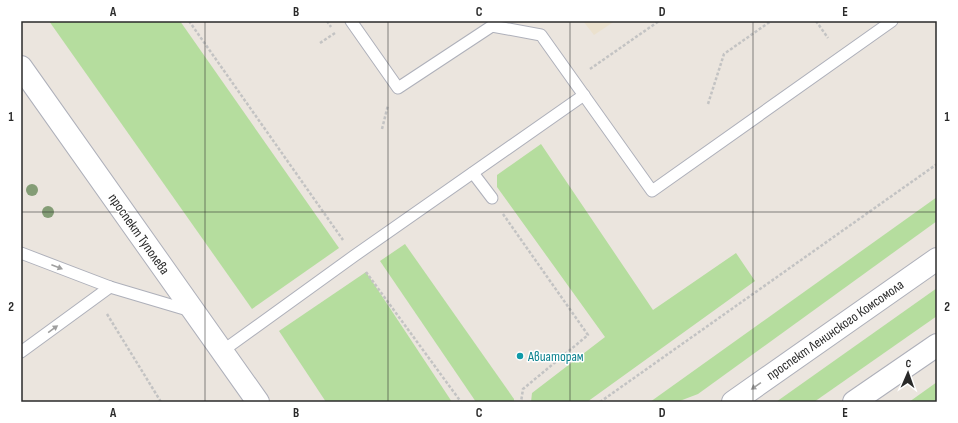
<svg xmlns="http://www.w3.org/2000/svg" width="958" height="423" viewBox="0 0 958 423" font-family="'Sofia Sans Condensed',sans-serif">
  <rect width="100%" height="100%" fill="#ebe5de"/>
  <!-- education -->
  <polygon fill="#ebe1ce" points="583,21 615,21 594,35"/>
  <!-- grass -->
  <g fill="#b5dd9e">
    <polygon points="49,21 180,21 339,248 252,309"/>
    <polygon points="541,144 653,310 736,253 755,281 587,402 531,402 532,393 605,337 497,187 497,175"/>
    <polygon points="937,197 937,221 698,394 677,402 650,402"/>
    <polygon points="405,244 514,399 514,402 476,402 380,261"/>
    <polygon points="366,272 452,402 326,402 279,331"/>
    <polygon points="937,288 937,316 814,402 776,402"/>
    <polygon points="937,382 937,402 909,402"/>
  </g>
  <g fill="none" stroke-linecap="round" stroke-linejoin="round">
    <defs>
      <g id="service">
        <polyline points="351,21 398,88 492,26 541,35 652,191 892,21"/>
        <polyline points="473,173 492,198"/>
        <polyline points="21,253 110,287 191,311"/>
        <polyline points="21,352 110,287"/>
        <polyline points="221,352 354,256 584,95"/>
      </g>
      <g id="secondary">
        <polyline points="21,67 258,402"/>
        <polyline points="733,402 937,259"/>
        <polyline points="854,402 937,345"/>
      </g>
    </defs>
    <!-- service casing -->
    <use href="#service" stroke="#aeb0ba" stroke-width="13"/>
    <!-- secondary casing -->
    <use href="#secondary" stroke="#aeb0ba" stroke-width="24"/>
    <!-- path -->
    <g stroke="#c3c3c3" stroke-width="2.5" stroke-dasharray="3 2" stroke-linecap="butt">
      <polyline points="189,21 343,240"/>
      <polyline points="327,21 331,27"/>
      <polyline points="816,21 828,38"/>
      <polyline points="320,43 335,33"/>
      <polyline points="590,69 659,21"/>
      <polyline points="708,104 724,54 771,21"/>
      <polyline points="382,129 388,105"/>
      <polyline points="503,214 588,335 523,389 521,402"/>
      <polyline points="366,272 461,402"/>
      <polyline points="107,314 161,402"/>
      <polyline points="600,402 937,164"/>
    </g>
    <!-- service -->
    <use href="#service" stroke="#fff" stroke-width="11"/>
    <!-- secondary -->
    <use href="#secondary" stroke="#fff" stroke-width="22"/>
  </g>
  <!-- trees -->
  <g fill="#849d76">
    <circle cx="32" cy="190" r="6"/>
    <circle cx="48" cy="212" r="6"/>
  </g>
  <!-- one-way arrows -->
  <defs><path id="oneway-solid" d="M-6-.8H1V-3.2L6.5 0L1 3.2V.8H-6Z"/></defs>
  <g fill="#9f9f9f">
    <use href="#oneway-solid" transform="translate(57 267) rotate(21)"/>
    <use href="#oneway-solid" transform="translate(53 329) rotate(-36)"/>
    <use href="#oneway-solid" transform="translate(756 386) rotate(145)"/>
  </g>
  <!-- grid -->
  <path fill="none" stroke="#2a2a2a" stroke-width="1" stroke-opacity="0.55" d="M205,21V402M388,21V402M570,21V402M753,21V402M21,212H937"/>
  <!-- markers -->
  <circle fill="#0f9aa8" stroke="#fff" stroke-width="1.5" cx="520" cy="356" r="4"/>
  <g text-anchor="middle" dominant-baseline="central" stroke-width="3" stroke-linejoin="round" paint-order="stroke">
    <!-- street labels -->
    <g font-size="14" fill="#2a2a2a" stroke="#fff">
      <text transform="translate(139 234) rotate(55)">проспект Туполева</text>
      <text transform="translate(835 330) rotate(-35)">проспект Ленинского Комсомола</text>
    </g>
    <!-- culture labels -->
    <g font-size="14" fill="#0d838f" stroke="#fff" text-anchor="start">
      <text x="528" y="356">Авиаторам</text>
    </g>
  </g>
  <!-- border -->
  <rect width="958" height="423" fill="none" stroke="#ffffff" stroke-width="44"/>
  <!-- north arrow -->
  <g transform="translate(908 373) rotate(2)" stroke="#ffffff" stroke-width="3" paint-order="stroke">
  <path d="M0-3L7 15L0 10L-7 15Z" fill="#2a2a2a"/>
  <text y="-6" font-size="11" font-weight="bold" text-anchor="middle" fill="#2a2a2a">С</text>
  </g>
  <rect x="22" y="22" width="914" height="379" fill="none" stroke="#2a2a2a" stroke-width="1.5"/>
  <g font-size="13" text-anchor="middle" font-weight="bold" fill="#2a2a2a">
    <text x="113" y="16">A</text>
    <text x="296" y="16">B</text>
    <text x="479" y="16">C</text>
    <text x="662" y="16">D</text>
    <text x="845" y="16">E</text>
    <text x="11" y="121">1</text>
    <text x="947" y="121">1</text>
    <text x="11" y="311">2</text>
    <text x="947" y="311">2</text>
    <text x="113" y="417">A</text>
    <text x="296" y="417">B</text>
    <text x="479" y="417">C</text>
    <text x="662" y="417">D</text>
    <text x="845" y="417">E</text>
  </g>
</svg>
